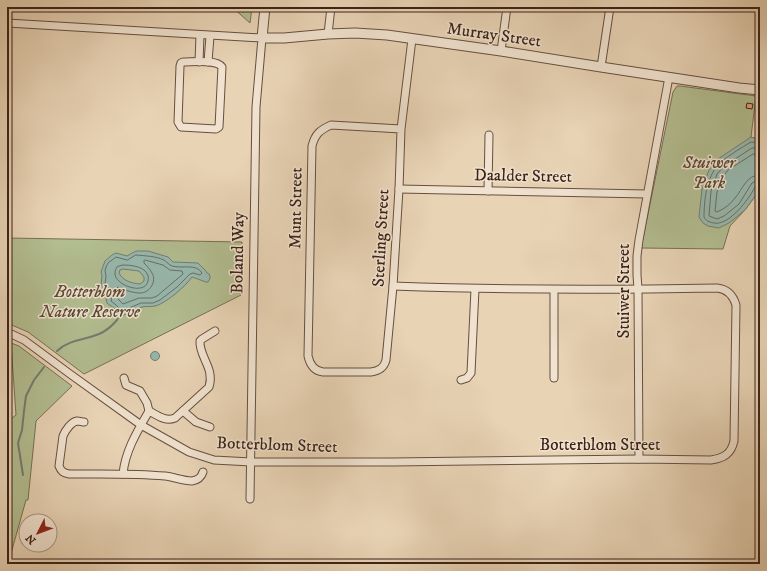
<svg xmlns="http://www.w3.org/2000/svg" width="767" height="571" viewBox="0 0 767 571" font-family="'IM FELL DW Pica',serif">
  <rect width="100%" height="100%" fill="#e8d3b5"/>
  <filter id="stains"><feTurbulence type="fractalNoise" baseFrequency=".005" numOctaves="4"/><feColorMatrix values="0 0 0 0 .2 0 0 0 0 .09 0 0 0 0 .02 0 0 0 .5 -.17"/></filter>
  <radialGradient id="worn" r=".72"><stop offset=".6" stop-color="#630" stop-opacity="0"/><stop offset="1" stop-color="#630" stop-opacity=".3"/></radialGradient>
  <!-- green -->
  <g fill="#b2bd90" stroke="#777054">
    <polygon points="232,7 252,7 250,23"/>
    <polygon points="677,86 680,86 756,96 751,137 760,140 760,185 756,195 745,210 730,226 723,249 641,248 673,92"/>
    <polygon points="7,238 242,242 241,295 84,374 28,332 7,323"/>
    <polygon points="11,343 19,346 72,386 36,421 28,500 26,500 8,564 7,564 7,422 16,415"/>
  </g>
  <!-- water -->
  <g fill="#97b8ae" stroke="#737c72" fill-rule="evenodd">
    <polygon points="751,137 760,140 760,185 756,195 745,210 729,223 719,228 708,226 703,223 699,217 702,189 709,170 718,159"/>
    <path d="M136,251H148L168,257L173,262L198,263L205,270L207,273L209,274C211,277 210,279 208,282H206L192,277C186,286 165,304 155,306C151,307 146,306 142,307C133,310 124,314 117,320C117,318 118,316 118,314C118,309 110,306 107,303L106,298L107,297C109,292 104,289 101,285L102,276L101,272L105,261L112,255L116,253L127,256ZM123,269L139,271L144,277V281L140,284C131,283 123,281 119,273L120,270Z"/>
    <circle cx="155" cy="356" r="4.5"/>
  </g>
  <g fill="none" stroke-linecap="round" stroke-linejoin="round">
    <!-- shore -->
    <g stroke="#6a6e63" stroke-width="1">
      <path d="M760,143L751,142C741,148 731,154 722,161C707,173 704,199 704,217C706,221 709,222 714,223C729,226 749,199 755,187L760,186"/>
      <polyline points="760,148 752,148 724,166 717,174 711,191 709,216 717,219 724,216 739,204 752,183 756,181 760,181"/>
      <path d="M760,154H753L728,170L722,178L717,192L715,211L717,212C724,209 731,204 735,198C743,189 746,175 760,175"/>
      <path d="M136,255C146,256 155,256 164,260C167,262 169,265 172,266C182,269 196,263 202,273L200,275L193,273L190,274L177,287L160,300L153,303H141L122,311L116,305L111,301L112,295L111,291L105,284L106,276L105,271L106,267L108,263L116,257L127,260Z"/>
      <path d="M145,260L163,265L170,270L182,271L183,274L157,296L152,298H139L123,304L117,298L116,289L118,287C125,290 133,293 140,293C150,293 157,281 152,273C150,269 147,266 144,263V261Z"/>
      <path d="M123,265C130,265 141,266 146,272C148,275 149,277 148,281C145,296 114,285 115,273C115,270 116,269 117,267Z"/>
    </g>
    <!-- stream -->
    <g stroke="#737c72" stroke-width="2">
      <path d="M57,351C68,340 85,340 99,334C106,331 112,326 117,320"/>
      <polyline points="23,475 18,443 22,430 24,411 26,396 34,380 44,367"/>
    </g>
  </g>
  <!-- building -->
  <polygon fill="#e1a185" stroke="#3c2318" points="747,103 753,104 752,109 746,108"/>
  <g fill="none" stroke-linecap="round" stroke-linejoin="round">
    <defs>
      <g id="minor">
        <polyline points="7,23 262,38 256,107 250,499"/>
        <polyline points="328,34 331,7"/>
        <polyline points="501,51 507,7"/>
        <path d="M183,62C193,62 216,59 222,67L219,127L216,129L181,127L178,122L180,66L181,63Z"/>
        <polyline points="199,62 200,35"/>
        <polyline points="208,62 210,36"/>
        <polyline points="601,67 610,7"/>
        <path d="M401,129L331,125C320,130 315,134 312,146L308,356C310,365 314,371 323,372H371C379,371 384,368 386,360L393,286L399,189L401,129L412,39"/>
        <polyline points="399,189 647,194"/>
        <polyline points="488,191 489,135"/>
        <path d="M7,332L24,340L70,374L141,425L189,452L214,460L251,462H393L639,459L711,460C724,458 731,454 734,441L736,305C733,295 727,289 717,288C609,290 501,290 393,286"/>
        <polyline points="124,378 126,385 140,391 147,403 149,411"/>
        <polyline points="554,378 554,290"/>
        <polyline points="461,380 467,378 471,373 475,289"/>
        <polyline points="183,411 196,422 210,427"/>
        <path d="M84,422C82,422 80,421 77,421C71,422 65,431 63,436L59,466C61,471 63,473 69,474C100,474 133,473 165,476C174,477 183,481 192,481C198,480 201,478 203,472"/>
        <polyline points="639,459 638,289 637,275 637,256 639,240 669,77"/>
        <path d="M123,474C125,451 138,430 149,411C157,415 165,422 175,418L209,387C215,368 199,357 200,341L202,339L215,331"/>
      </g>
      <polyline id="tertiary" points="265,7 262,38 284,38 328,34 355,33 387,35 501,51 601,67 739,88 760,90"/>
    </defs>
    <!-- minor casing -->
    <use href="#minor" stroke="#674f3f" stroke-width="9"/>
    <!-- tertiary casing -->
    <use href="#tertiary" stroke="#674f3f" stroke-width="11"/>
    <!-- minor -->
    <use href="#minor" stroke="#f0e2cf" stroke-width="7"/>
    <!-- tertiary -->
    <use href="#tertiary" stroke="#f0e2cf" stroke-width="9"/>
  </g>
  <g text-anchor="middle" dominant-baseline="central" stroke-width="3" stroke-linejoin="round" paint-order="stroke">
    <!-- street labels -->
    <g font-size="17" fill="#3c2318" stroke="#f0e2cf">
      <text transform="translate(494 35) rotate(8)">Murray Street</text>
      <text transform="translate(523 176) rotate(1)">Daalder Street</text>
      <text transform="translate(296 208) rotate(-89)">Munt Street</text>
      <text transform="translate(381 238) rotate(-87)">Sterling Street</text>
      <text transform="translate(238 253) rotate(-89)">Boland Way</text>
      <text transform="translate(624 291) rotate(-90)">Stuiwer Street</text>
      <text transform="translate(277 445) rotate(2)">Botterblom Street</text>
      <text x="600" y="445">Botterblom Street</text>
    </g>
    <!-- park labels -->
    <g font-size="17" font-style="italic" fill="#5a4a36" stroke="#f0e2cf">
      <text x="709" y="163">Stuiwer<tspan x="709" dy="20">Park</tspan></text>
      <text x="90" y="292">Botterblom<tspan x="90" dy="20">Nature Reserve</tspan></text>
    </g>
  </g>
  <!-- margin -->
  <rect width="767" height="571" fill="none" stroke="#e8d3b5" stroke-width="24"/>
  <rect x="8" y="8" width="751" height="555" fill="none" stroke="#3c2318" stroke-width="2"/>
  <rect x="12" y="12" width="743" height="547" fill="none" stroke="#3c2318"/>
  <!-- north arrow -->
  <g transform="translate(38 533) rotate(228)"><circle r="19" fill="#f0e2cf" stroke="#a89686"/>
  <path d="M0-3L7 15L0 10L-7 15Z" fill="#8f2418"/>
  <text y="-6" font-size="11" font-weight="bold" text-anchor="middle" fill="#3c2318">N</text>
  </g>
  <rect width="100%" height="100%" filter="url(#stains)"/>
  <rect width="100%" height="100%" fill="url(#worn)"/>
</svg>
